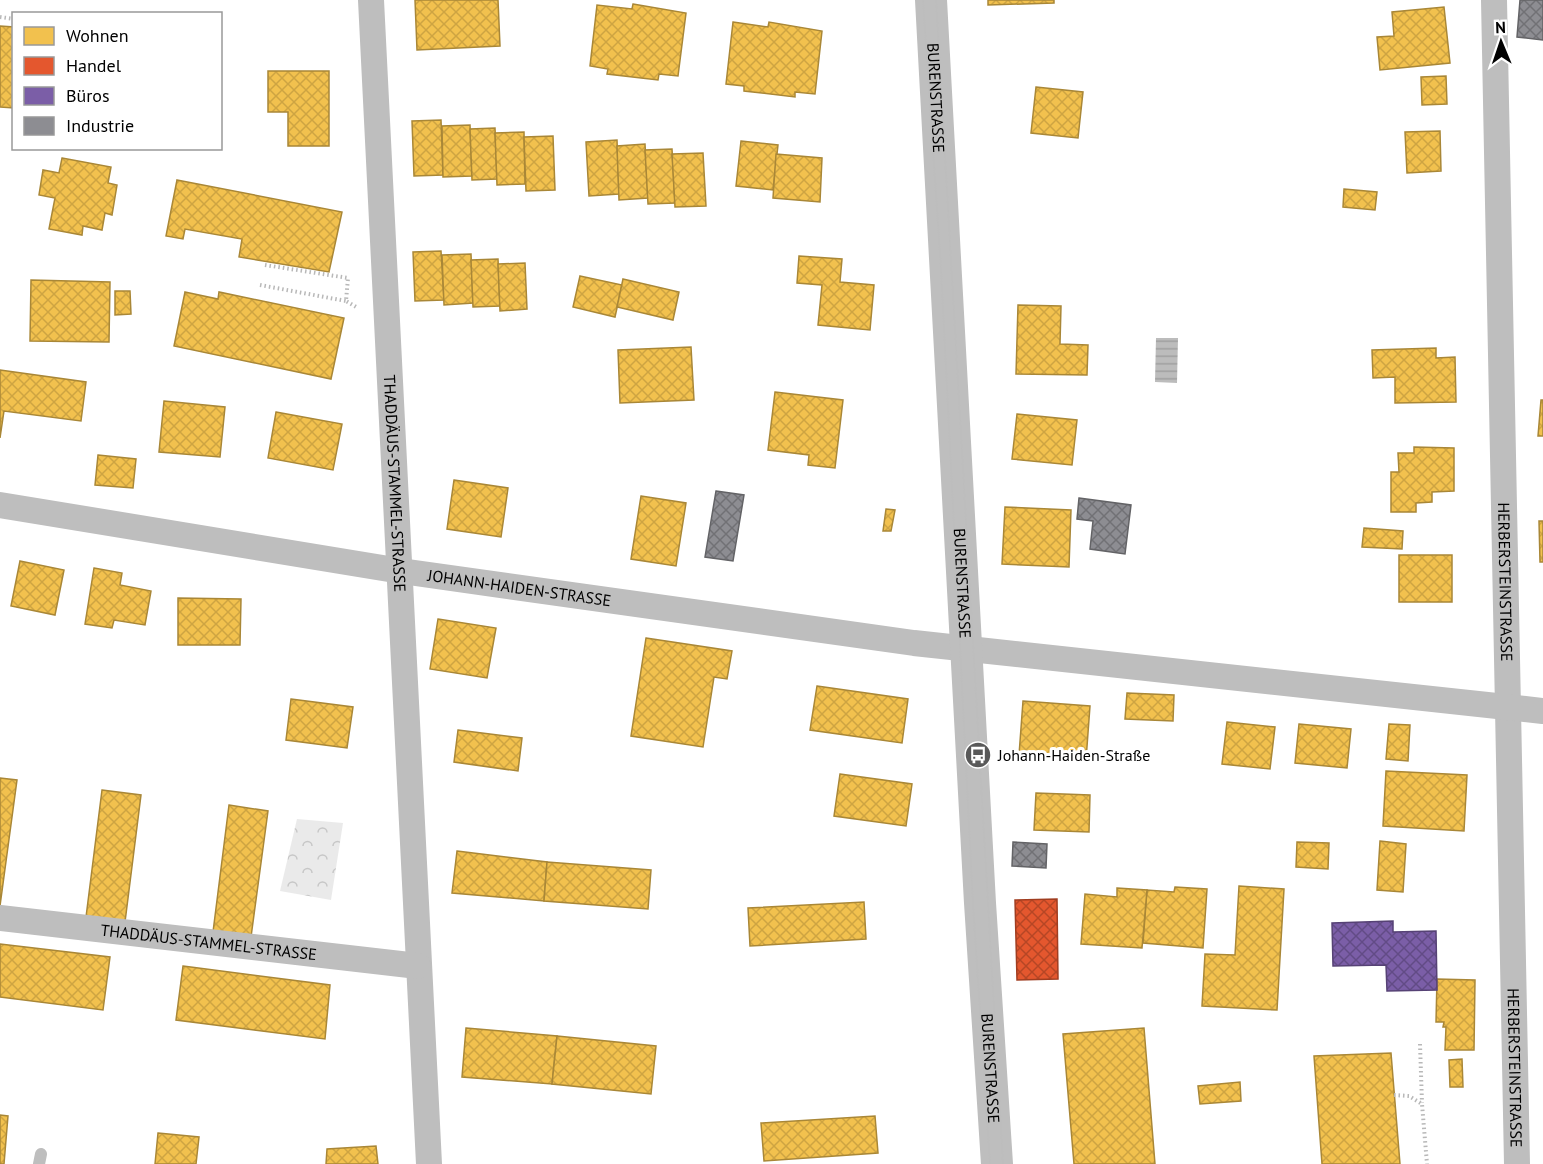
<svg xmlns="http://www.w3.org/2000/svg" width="1543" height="1164" viewBox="0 0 1543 1164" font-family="'PT Sans',sans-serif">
  <defs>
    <pattern id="park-crowns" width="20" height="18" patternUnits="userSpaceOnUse" patternTransform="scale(1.5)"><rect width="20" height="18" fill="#eaeaea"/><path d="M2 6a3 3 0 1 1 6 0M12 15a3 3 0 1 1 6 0" fill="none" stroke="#c7c7c7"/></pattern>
    <pattern id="water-rules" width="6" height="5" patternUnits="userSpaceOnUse" patternTransform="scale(1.5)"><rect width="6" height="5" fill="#bcbcbc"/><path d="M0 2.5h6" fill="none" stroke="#a0a0a0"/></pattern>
    <pattern id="homes-cross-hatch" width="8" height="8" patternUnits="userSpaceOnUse" patternTransform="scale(1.5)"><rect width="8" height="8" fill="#f2c14e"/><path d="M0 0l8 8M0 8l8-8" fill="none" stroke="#cea442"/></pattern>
    <pattern id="shops-cross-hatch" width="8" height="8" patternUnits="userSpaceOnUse" patternTransform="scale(1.5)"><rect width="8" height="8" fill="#e4572e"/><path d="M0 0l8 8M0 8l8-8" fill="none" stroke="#b64625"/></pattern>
    <pattern id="offices-cross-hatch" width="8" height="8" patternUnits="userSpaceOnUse" patternTransform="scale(1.5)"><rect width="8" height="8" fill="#7b5ea7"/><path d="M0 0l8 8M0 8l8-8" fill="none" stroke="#624b86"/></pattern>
    <pattern id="industry-cross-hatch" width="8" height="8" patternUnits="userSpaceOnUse" patternTransform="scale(1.5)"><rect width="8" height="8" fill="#8d8d92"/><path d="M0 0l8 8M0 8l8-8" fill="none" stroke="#717175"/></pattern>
  </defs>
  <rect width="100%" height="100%" fill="#fff"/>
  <!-- park -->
  <polygon fill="url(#park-crowns)" points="297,819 343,823 331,900 280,891"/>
  <!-- water -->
  <polygon fill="url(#water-rules)" points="1156,338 1178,338 1177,383 1155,382"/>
  <!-- homes -->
  <g fill="url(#homes-cross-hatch)" stroke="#a98737" stroke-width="1.5">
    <polygon points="415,0 498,0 500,46 417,50"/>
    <polygon points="988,0 1054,0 1054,3 988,5"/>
    <polygon points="633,4 686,13 678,76 659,74 658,80 607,74 608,69 590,66 597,5 632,9"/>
    <polygon points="1444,7 1450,63 1380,70 1377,37 1394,36 1392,12"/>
    <polygon points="733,22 768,27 769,22 822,31 815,94 795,92 795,97 744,91 744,86 726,84"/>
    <polygon points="0,26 14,27 14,108 0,107"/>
    <polygon points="268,71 329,71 329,146 288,146 288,112 268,112"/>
    <polygon points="1446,76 1447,104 1422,105 1421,77"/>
    <polygon points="1036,87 1083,92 1078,138 1031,133"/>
    <polygon points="441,120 443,175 414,176 412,121"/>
    <polygon points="470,125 472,176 443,177 442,126"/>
    <polygon points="495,128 497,179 472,180 470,129"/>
    <polygon points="1440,131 1441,171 1407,173 1405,132"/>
    <polygon points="524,132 525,184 497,185 495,133"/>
    <polygon points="553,136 555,190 526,191 524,137"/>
    <polygon points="617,140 619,194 589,196 586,142"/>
    <polygon points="741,141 778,145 773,190 736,186"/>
    <polygon points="645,144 648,198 619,200 617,146"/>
    <polygon points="672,149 675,203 648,204 645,150"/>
    <polygon points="703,153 706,206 675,207 672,154"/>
    <polygon points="776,154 822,158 820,202 773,198"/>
    <polygon points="62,158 111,167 108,183 117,185 112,215 105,213 102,230 83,226 82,235 49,229 55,198 39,195 43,170 59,173"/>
    <polygon points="177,180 342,212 329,272 239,257 242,239 185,229 183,239 166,236"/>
    <polygon points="1344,189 1377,192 1375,210 1343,207"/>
    <polygon points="441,251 444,300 415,301 413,252"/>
    <polygon points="471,254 473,303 444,305 442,255"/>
    <polygon points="799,256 842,259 840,282 874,285 870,330 818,325 822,285 797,283"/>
    <polygon points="498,259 500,306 473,307 471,260"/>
    <polygon points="525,263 527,309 500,311 498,264"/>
    <polygon points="580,276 622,285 615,317 573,307"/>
    <polygon points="623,279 679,292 673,320 617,307"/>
    <polygon points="31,280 110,282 109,342 30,341"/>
    <polygon points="115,291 130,291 131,314 115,315"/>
    <polygon points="185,292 218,299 219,292 344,318 331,379 174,346"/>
    <polygon points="1018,305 1061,306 1060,344 1088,345 1087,375 1016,374"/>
    <polygon points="691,347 694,400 620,403 618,350"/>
    <polygon points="1436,348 1436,358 1455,357 1456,402 1395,403 1395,377 1373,378 1372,350"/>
    <polygon points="0,370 86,382 81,421 4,411 0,438"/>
    <polygon points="775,392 843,400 835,468 808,465 809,455 768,450"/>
    <polygon points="1541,400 1543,400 1543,436 1538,436"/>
    <polygon points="164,401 225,407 220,457 159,452"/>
    <polygon points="276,412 342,424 333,470 268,458"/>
    <polygon points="1017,414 1077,420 1072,465 1012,459"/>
    <polygon points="1414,447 1454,448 1454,491 1432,492 1432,502 1416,503 1416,512 1391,512 1391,472 1399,472 1398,453 1414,453"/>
    <polygon points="98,455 136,459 133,488 95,485"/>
    <polygon points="454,480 508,488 501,537 447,529"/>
    <polygon points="641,496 686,503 676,566 631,559"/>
    <polygon points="1005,507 1071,510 1069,567 1002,564"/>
    <polygon points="886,509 895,510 891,531 883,531"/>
    <polygon points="1539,521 1543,521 1543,562 1540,562"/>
    <polygon points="1364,528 1403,531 1402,549 1362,547"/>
    <rect x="1399" y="555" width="53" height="47"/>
    <polygon points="20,561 64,570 55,615 11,606"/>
    <polygon points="94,568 122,573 120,585 151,591 145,625 114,620 112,628 85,624"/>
    <polygon points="178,598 241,599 240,645 178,645"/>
    <polygon points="438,619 496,628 487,678 430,669"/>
    <polygon points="646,638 732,651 727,679 714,677 703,747 631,736"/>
    <polygon points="817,686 908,699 902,743 810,730"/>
    <polygon points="1127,693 1174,695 1173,721 1125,719"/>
    <polygon points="291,699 353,707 347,748 286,740"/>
    <polygon points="1023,701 1090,706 1086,760 1019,755"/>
    <polygon points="1227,722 1275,727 1270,769 1222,764"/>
    <polygon points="1299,724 1351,729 1347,768 1295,763"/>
    <polygon points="1389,724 1410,725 1408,761 1386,759"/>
    <polygon points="458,730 522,738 518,771 454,762"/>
    <polygon points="1386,771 1467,775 1464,831 1383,826"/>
    <polygon points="840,774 912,784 906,826 834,816"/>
    <polygon points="0,778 17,780 0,906"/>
    <polygon points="102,790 141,795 125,922 86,917"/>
    <polygon points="1036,793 1090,795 1089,832 1034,830"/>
    <polygon points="229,805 268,811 251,937 213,932"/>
    <polygon points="1380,841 1406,844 1403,892 1377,890"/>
    <polygon points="1297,842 1329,843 1328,869 1296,867"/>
    <polygon points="457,851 547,862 544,901 452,893"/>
    <polygon points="547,862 651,870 648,909 544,901"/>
    <polygon points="1239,886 1284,889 1277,1010 1202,1006 1205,954 1235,955"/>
    <polygon points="1175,887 1207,889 1203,948 1143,943 1147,890 1174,892"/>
    <polygon points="1117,888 1147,890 1142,948 1081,944 1085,894 1117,897"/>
    <polygon points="864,902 866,939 750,946 748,908"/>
    <polygon points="0,944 110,957 103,1010 0,997"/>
    <polygon points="183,966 330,985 325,1039 176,1020"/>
    <polygon points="1437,979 1475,980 1474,1050 1445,1050 1446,1027 1443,1027 1444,1022 1436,1022"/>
    <polygon points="466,1028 557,1036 552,1084 462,1077"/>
    <polygon points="1144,1028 1155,1164 1074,1164 1063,1034"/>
    <polygon points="557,1036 656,1046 651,1094 552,1084"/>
    <polygon points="1391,1053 1400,1164 1322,1164 1314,1056"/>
    <polygon points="1462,1059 1463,1087 1450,1087 1449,1060"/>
    <polygon points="1240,1082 1241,1101 1200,1104 1198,1086"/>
    <polygon points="0,1115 8,1116 4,1164 0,1164"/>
    <polygon points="875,1116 878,1153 764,1161 761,1123"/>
    <polygon points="158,1133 199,1137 196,1164 155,1164"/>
    <polygon points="376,1146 378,1164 326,1164 327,1149"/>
  </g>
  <!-- shops -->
  <polygon fill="url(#shops-cross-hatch)" stroke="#a03d20" stroke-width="1.5" points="1057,899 1058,979 1017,980 1015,900"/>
  <!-- offices -->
  <polygon fill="url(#offices-cross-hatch)" stroke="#564275" stroke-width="1.5" points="1393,921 1393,932 1436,931 1437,990 1387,991 1386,965 1333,966 1332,923"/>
  <!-- industry -->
  <g fill="url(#industry-cross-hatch)" stroke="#636366" stroke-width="1.5">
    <polygon points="1520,0 1543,0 1543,40 1517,37"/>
    <polygon points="716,491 744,495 733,561 705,557"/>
    <polygon points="1079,498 1131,505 1125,554 1090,549 1093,521 1077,519"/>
    <polygon points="1013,842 1047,844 1046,868 1012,866"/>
  </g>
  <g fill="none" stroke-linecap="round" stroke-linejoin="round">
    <!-- path -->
    <g stroke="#b8b8b8" stroke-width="4" stroke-dasharray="1.5 3" stroke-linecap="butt">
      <polyline points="0,17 14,19"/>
      <polyline points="265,265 348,278 346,301 358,308"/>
      <polyline points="260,285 346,301"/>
      <polyline points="1420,1044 1422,1103"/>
      <polyline points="1394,1095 1409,1096 1422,1104 1427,1164"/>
    </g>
    <!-- service -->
    <polyline stroke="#bebebe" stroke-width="12" points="39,1164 41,1154"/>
    <!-- minor -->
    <g stroke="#bebebe" stroke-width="26">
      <path id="s1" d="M371,0L429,1164"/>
      <path id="s2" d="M1494,0L1517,1164"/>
      <path id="s3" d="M0,505L401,571L914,643L1543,711"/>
      <path id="s4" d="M0,918L418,966"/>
    </g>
    <!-- tertiary -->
    <path stroke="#bebebe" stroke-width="32" id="s5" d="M931,0L980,903L997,1164"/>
    <!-- tram -->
    <g stroke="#bdbdbd" stroke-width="1.5">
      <polyline points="923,0 941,269 973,904 990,1164"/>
      <polyline points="936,0 1003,1164"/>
    </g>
  </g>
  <!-- icons -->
  <defs>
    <symbol id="bus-disc" viewBox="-11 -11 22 22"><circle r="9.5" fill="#595959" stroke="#fff"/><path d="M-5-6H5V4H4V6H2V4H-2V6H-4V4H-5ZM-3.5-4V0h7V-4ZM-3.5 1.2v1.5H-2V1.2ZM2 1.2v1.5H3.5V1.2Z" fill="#fff"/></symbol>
  </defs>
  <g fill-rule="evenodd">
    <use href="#bus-disc" x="963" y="740" width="30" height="30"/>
  </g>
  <g text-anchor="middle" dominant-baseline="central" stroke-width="6" stroke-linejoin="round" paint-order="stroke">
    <!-- street labels -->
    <g font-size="16" fill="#000" stroke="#fff">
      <text stroke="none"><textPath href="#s5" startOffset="98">BURENSTRASSE</textPath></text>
      <text stroke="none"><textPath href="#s1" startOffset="484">THADDÄUS-STAMMEL-STRASSE</textPath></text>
      <text stroke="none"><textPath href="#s5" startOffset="584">BURENSTRASSE</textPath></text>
      <text stroke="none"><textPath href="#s2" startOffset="582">HERBERSTEINSTRASSE</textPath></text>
      <text stroke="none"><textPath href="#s3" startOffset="526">JOHANN-HAIDEN-STRASSE</textPath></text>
      <text stroke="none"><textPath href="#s4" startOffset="210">THADDÄUS-STAMMEL-STRASSE</textPath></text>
      <text stroke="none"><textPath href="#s5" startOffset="1070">BURENSTRASSE</textPath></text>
      <text stroke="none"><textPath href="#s2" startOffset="1068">HERBERSTEINSTRASSE</textPath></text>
    </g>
    <!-- poi labels -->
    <g font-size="16" fill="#000" stroke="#fff" text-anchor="start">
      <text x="998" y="755">Johann-Haiden-Straße</text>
    </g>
  </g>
  <!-- legend -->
  <rect x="12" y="12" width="210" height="138" fill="#ffffff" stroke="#999999" stroke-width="1.5"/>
  <rect x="24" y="27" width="30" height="18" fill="#f2c14e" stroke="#999999" stroke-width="1.5"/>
  <text x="66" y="42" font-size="18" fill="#000000">Wohnen</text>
  <rect x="24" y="57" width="30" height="18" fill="#e4572e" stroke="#999999" stroke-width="1.5"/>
  <text x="66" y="72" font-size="18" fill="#000000">Handel</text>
  <rect x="24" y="87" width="30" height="18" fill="#7b5ea7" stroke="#999999" stroke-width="1.5"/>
  <text x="66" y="102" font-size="18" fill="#000000">Büros</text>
  <rect x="24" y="117" width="30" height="18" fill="#8d8d92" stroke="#999999" stroke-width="1.5"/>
  <text x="66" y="132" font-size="18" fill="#000000">Industrie</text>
  <!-- north arrow -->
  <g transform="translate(1501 42) rotate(358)" stroke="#ffffff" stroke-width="4.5" paint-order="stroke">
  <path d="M0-4.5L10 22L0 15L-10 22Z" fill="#000000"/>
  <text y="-9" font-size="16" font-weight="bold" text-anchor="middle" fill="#000000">N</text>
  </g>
</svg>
